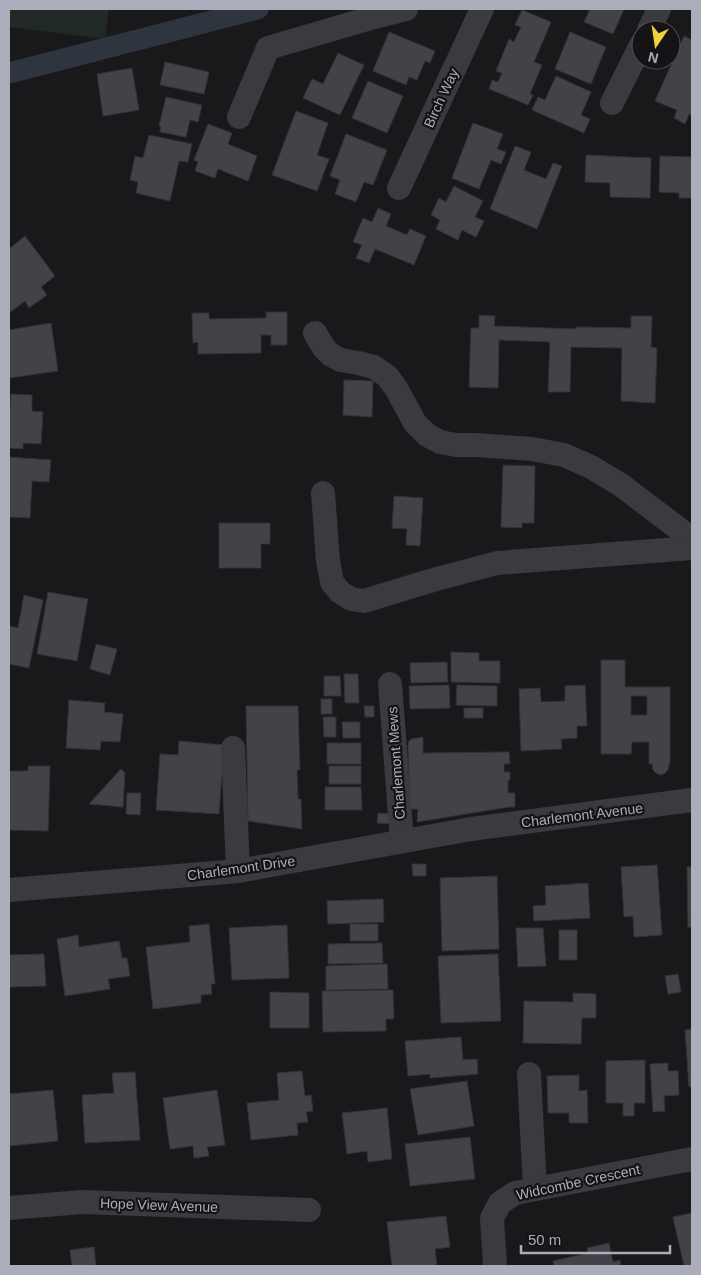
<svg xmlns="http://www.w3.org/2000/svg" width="701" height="1275" viewBox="0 0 701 1275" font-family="Arial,sans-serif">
  <rect width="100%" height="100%" fill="#19181b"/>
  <!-- green -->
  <polygon fill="#202923" points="9,9 109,9 105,39 9,27"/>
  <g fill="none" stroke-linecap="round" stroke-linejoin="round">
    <!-- canal -->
    <polyline stroke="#2e353f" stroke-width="21" points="9,73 258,9"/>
  </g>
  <!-- building -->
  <g fill="#434248" stroke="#333237" fill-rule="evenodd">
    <polygon points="590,9 624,9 613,34 584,22"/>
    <polygon points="522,10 551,22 534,62 542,65 530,94 533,95 528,105 489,89 492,80 498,82 502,73 496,71 509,39 514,42 521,27 515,25"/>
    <polygon points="389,32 435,51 430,63 425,61 417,80 409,77 406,85 373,71"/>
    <polygon points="570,32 606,47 591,84 555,69"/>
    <polygon points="684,36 692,40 692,115 689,114 685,124 674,118 677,110 655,101"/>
    <polygon points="338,53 364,65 340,115 303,98 312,79 323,84"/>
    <polygon points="165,62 209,72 204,94 160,85"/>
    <polygon points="132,68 139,110 103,116 97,74"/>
    <polygon points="556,76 591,92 581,115 590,119 584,133 532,110 538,97 545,100"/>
    <polygon points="368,81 403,96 387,133 352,118"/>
    <polygon points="166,97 202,105 198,122 190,120 186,137 160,132 161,126 159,126"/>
    <polygon points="296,111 328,123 317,155 329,159 317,191 272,175"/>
    <polygon points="473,123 503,134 497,149 506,152 501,164 491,160 479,189 452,178"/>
    <polygon points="208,124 232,133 228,144 257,156 248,181 218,169 215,178 195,171 198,162 194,160"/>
    <polygon points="346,134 387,150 373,185 364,182 356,202 335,194 340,180 330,176"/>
    <polygon points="149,135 192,144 188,162 179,161 170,201 136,193 138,182 130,180 135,156 143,158"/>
    <polygon points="515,146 531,152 524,170 546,179 553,163 562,166 537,229 490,209"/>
    <polygon points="586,155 651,158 650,198 610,197 610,183 585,182"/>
    <polygon points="660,156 692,157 692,198 679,198 679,193 659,192"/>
    <polygon points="454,186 483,201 475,217 484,221 476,237 462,230 458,240 436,229 440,220 431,215 439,198 446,202"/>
    <polygon points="378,208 391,214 386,226 407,235 410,229 426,236 414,265 375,249 369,263 356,258 362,245 353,242 363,218 372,222"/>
    <polygon points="25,236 55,276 41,287 47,295 29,308 25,301 9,313 9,257 11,255 9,253 9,249"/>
    <polygon points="266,312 287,312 287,345 271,345 271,335 261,335 261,353 198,354 198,342 193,343 192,313 209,313 209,319 266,318"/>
    <polygon points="479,315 495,316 494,326 576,329 576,327 631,328 631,316 652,316 651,347 657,348 655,403 621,401 622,348 571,347 570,392 548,392 550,342 499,340 498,388 469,387 471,328 479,328"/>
    <polygon points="51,323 58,371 9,378 9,330"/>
    <polygon points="344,380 373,381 372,417 343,415"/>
    <polygon points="11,394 32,395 32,411 43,412 41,444 23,443 23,449 9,448 9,408 10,409"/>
    <polygon points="9,457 51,460 49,482 32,481 30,518 9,517"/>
    <polygon points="503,465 535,466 534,523 522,523 522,528 501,527"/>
    <polygon points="394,496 423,498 420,546 406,545 407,529 392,528"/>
    <polygon points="219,523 270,523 270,544 261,544 261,568 219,568"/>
    <polygon points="48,592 88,599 77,661 37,654"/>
    <polygon points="24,595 43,600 29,668 9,664 10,643 9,643 9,626 18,628"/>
    <polygon points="96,644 117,649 110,675 90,669"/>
    <polygon points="451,652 479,653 479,661 500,661 500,683 451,682"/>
    <path d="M601,660H625V687H670V764H669L668,770L665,773L661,775L656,773L653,770L652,764H649V742H632L631,754H601ZM631,696H647V715H631Z"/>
    <polygon points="447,662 448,682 411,683 410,663"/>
    <polygon points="344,674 358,674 359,703 345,703"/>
    <polygon points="324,676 340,676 341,696 324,696"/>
    <polygon points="449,685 450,708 410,709 409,686"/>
    <polygon points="457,685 497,686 497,706 456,705"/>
    <polygon points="585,685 587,726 577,726 577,738 561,739 562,749 521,751 519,689 540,688 541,702 565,701 565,686"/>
    <rect x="321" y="699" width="11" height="15"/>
    <polygon points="69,700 105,703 104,712 123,714 120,742 101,741 100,750 66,748"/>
    <polygon points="246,706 298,706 300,770 297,770 298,799 301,799 302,829 248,821"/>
    <polygon points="364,706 374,706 374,717 365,717"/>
    <rect x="464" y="708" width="19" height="10"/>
    <polygon points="323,717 336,717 336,737 324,737"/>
    <polygon points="342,722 360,722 360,738 343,738"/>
    <polygon points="423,737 423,753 509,752 510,764 504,764 504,772 510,772 510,780 508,781 508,793 515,793 515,807 509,807 417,822 418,809 410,809 408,745 409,741 412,739"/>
    <polygon points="179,741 224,745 219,814 156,810 160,754 178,755"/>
    <rect x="327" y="743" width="34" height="21"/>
    <polygon points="28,766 50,766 48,831 9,830 9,771 28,771"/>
    <rect x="329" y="766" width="32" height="18"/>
    <polygon points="121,769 125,773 123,807 89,804"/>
    <polygon points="325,787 361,787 362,810 325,810"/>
    <polygon points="127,793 141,793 140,815 126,814"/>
    <polygon points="378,813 394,814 393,824 377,823"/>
    <polygon points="412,864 426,864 426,876 413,876"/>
    <polygon points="657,865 662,935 634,937 633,916 624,917 621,867"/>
    <polygon points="687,867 692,867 692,927 688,927"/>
    <polygon points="497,876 499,949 442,951 440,878"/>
    <polygon points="588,883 590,918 534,921 533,906 546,905 545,886"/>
    <polygon points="383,899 384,922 328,924 327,901"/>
    <polygon points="209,924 215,984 211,984 212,994 201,995 201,1003 153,1009 146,947 190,942 189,926"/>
    <rect x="350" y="924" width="28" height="17"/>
    <polygon points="287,925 289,978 232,980 229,928"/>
    <polygon points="516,928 543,928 546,966 518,967"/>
    <rect x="559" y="930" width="18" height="30"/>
    <polygon points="78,935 79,947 119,941 122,958 127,958 130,976 108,979 110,989 65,996 57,939"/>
    <polygon points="382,943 383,963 328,964 328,944"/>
    <polygon points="44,954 46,986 9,987 9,955"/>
    <polygon points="498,954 501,1021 441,1023 438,956"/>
    <polygon points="387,964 388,989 326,990 326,966"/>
    <polygon points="678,974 681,992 668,994 665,976"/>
    <polygon points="393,990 394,1019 386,1019 386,1031 323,1032 322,991"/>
    <polygon points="270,992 309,993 309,1028 270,1028"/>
    <polygon points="573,993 596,994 596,1018 582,1018 581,1044 523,1043 524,1001 573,1002"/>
    <polygon points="692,1029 692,1087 689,1087 685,1030"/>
    <polygon points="461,1037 463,1060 477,1059 478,1074 430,1078 430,1074 408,1076 405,1041"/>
    <polygon points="645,1060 645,1103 634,1103 634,1116 623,1116 623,1103 606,1103 606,1061"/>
    <polygon points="668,1063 668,1071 678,1071 679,1095 664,1096 665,1111 653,1112 650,1064"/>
    <polygon points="302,1071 305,1096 311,1095 313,1111 306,1112 308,1122 297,1123 298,1135 251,1140 247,1103 279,1100 277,1073"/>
    <polygon points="135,1072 140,1140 85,1143 82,1095 114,1093 112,1073"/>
    <polygon points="579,1075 579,1091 587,1090 588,1123 569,1123 569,1113 548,1113 547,1076"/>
    <polygon points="467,1081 474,1126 418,1135 410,1089"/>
    <polygon points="53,1090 58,1141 9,1146 9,1094"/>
    <polygon points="217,1090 225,1145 207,1147 209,1156 194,1158 193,1146 170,1149 163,1098"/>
    <polygon points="387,1108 392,1159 368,1162 367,1151 347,1154 342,1113"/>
    <polygon points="470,1137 475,1179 410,1186 405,1144"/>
    <polygon points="692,1213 692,1266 684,1266 673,1217"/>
    <polygon points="446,1216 450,1247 435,1249 437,1266 392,1266 387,1222"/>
    <polygon points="609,1243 613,1262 620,1260 621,1266 554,1266 553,1261 588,1253 587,1248"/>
    <polygon points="94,1247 96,1266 72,1266 70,1250"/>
  </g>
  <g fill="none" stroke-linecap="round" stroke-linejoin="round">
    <!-- minor -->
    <g stroke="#3a3a3f" stroke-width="24">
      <polyline points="649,30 659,9"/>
      <polyline points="612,103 641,45"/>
      <polyline points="239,117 268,48 374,17 406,9"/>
      <polyline points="399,188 482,9"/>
      <polyline points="315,333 324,348 331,355 341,360 358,363 374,367 387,376 396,388 415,423 427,435 440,442 456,445 476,445 532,449 564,455 591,467 621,485 692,539"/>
      <polyline points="323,493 328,561 332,582 340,592 351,599 364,601 433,580 497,563 692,548"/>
      <polyline points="390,684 402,841"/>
      <polyline points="233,748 238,871"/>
      <polyline points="9,890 238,871 471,829 692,800"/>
      <polyline points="529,1074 535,1189"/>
      <polyline points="9,1208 82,1202 309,1210"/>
      <polyline points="495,1266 492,1218 500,1203 515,1193 692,1159"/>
    </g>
  </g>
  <g text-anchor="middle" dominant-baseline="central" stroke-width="4.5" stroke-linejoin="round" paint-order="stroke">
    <!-- street labels -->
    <g font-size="14" fill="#abadba" stroke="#141316">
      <text transform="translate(441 98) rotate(-65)">Birch Way</text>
      <text transform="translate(396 763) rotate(-94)">Charlemont Mews</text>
      <text transform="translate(582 815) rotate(-7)">Charlemont Avenue</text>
      <text transform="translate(241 868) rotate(-8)">Charlemont Drive</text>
      <text transform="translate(578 1182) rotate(-12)">Widcombe Crescent</text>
      <text transform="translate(159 1205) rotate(2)">Hope View Avenue</text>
    </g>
  </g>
  <!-- border -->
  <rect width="701" height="1275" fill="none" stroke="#abadba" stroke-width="20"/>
  <!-- north arrow -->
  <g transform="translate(656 45) rotate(193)"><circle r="24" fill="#141316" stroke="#505158"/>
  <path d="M0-4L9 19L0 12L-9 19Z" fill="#eed13d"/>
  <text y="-8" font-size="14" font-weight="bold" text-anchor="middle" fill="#abadba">N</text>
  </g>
  <!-- scale -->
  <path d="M521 1245v8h149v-8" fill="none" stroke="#abadba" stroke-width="2.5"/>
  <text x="528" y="1245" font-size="15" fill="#abadba" stroke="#141316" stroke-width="4" paint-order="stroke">50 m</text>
</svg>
